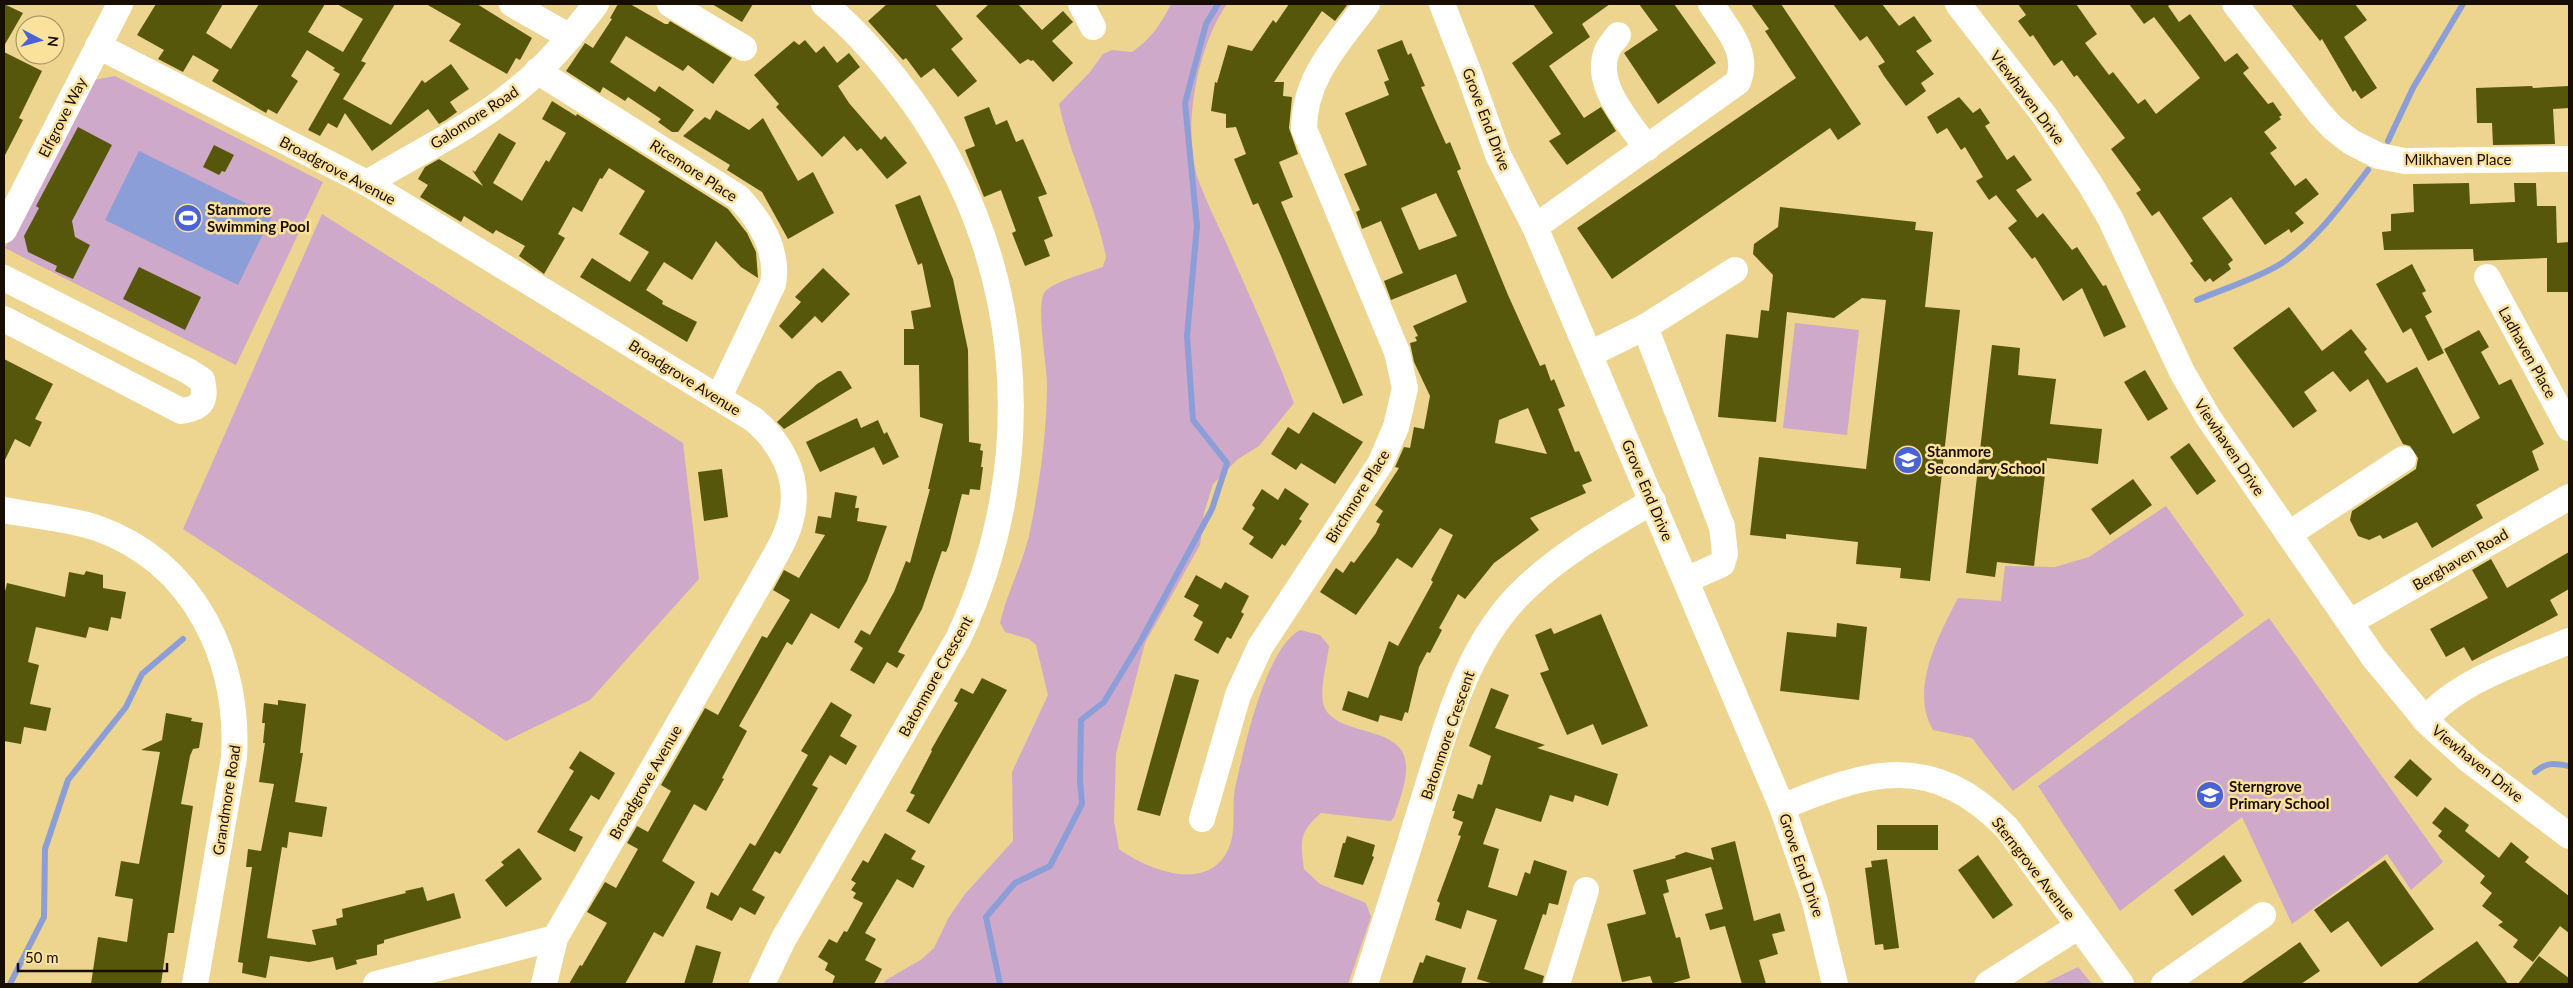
<svg xmlns="http://www.w3.org/2000/svg" width="2573" height="988" viewBox="0 0 2573 988" font-family="Lato,sans-serif">
  <rect width="100%" height="100%" fill="#edd48f"/>
  <!-- green -->
  <g fill="#cfa9ca">
    <path d="M1171,4H1227C1198,44 1182,128 1197,176C1206,203 1221,230 1232,256C1254,305 1275,353 1294,403L1259,446L1238,459L1213,484L1204,513L1200,545L1145,643L1116,754L1114,821L1119,849C1152,873 1218,896 1232,838C1235,822 1232,804 1235,788C1244,749 1265,649 1300,630L1320,635L1329,646C1327,664 1320,685 1323,703C1332,739 1404,722 1406,765C1407,782 1399,801 1394,817L1391,821L1321,813C1299,832 1300,841 1304,869L1320,884L1366,903L1371,917L1348,984H883L886,980L922,959L934,948L949,917L965,894L1013,841L1012,772L1048,695L1036,645L1029,639L1005,632L1000,623C1007,593 1022,565 1029,536C1039,488 1047,434 1047,384C1047,365 1036,308 1044,293C1051,282 1090,272 1103,267L1106,257C1096,205 1070,157 1059,104L1090,72L1103,54L1112,50L1132,52C1151,39 1161,24 1171,4Z"/>
    <polygon points="115,76 323,182 236,365 5,248 94,80"/>
    <polygon points="322,214 683,443 699,579 590,700 506,741 183,529"/>
    <polygon points="1795,323 1859,330 1847,435 1783,428"/>
    <path d="M2166,506L2244,615L2013,791L1972,738L1933,730C1909,689 1939,635 1958,598L2001,601L2005,566L2055,567L2089,557Z"/>
    <polygon points="2269,618 2443,862 2411,890 2387,854 2292,924 2242,817 2120,911 2038,786"/>
    <polygon points="2078,967 2092,984 2043,984"/>
  </g>
  <!-- water -->
  <polygon fill="#8c9ed7" points="139,151 272,216 238,285 105,220"/>
  <g fill="none" stroke-linecap="round" stroke-linejoin="round">
    <!-- stream -->
    <g stroke="#8c9ed7" stroke-width="6">
      <polyline points="2388,141 2413,88 2463,4"/>
      <path d="M2197,300C2221,290 2261,277 2282,263C2316,240 2343,203 2368,170"/>
      <path d="M2535,772C2547,762 2554,763 2569,766"/>
      <polyline points="10,984 44,917 45,849 68,780 126,707 142,674 183,639"/>
      <polyline points="1000,984 986,917 1015,883 1050,866 1082,804 1080,780 1081,720 1104,702 1139,644 1212,509 1227,463 1193,420 1187,336 1197,226 1185,103 1206,24 1218,4"/>
    </g>
  </g>
  <!-- building -->
  <g fill="#56570b" fill-rule="evenodd">
    <polygon points="4,4 23,13 4,46"/>
    <polygon points="156,4 223,4 206,33 231,49 259,4 325,4 308,32 343,52 363,19 337,4 395,4 361,61 366,63 343,99 391,125 422,80 425,83 451,64 469,89 450,102 457,112 446,120 439,124 428,109 372,151 345,113 337,128 328,123 320,136 308,130 340,74 333,70 335,68 307,50 291,76 298,81 277,114 268,109 266,113 212,81 219,70 193,55 183,72 158,59 164,50 137,35"/>
    <polygon points="426,4 477,4 532,38 520,60 516,58 507,74 449,41 461,24"/>
    <polygon points="618,4 630,4 665,24 668,24 670,21 732,58 713,84 688,65 683,71 626,36 610,62 655,92 659,86 694,110 678,132 672,132 658,122 661,119 628,97 625,101 603,87 600,93 566,71 585,43 593,48 612,19 610,18"/>
    <polygon points="712,4 753,4 742,22"/>
    <polygon points="887,4 935,4 963,39 951,49 977,81 958,97 934,68 921,78 906,58 903,60 868,21"/>
    <polygon points="989,4 1018,4 1042,30 1063,11 1073,22 1052,41 1073,63 1053,82 1033,60 1031,61 1028,59 1020,64 976,16"/>
    <polygon points="1289,4 1348,4 1335,21 1322,11 1274,82 1284,82 1283,96 1292,97 1289,128 1298,154 1279,162 1293,197 1281,202 1363,395 1343,404 1281,256 1258,203 1253,205 1234,159 1246,154 1236,127 1226,128 1226,114 1211,111 1215,82 1217,83 1228,45 1252,51 1273,20 1276,23"/>
    <polygon points="1533,4 1610,4 1582,24 1590,37 1549,66 1584,118 1601,107 1616,131 1567,165 1549,141 1561,134 1512,63 1553,33"/>
    <polygon points="1639,4 1674,4 1716,63 1658,104 1624,53 1658,30"/>
    <polygon points="1751,4 1781,4 1861,124 1838,140 1830,128 1612,279 1577,228 1796,78 1765,31 1769,29"/>
    <polygon points="1833,4 1882,4 1899,26 1914,16 1932,41 1916,51 1934,74 1921,83 1926,91 1906,106 1884,76 1878,66 1885,62 1867,36 1860,41"/>
    <polygon points="2018,4 2076,4 2097,34 2085,43 2109,75 2113,72 2138,104 2145,99 2156,114 2200,78 2154,17 2144,24 2129,4 2171,4 2168,6 2179,22 2190,14 2225,62 2237,53 2249,68 2243,73 2268,104 2273,102 2282,115 2279,117 2281,119 2264,132 2277,148 2270,153 2295,186 2306,178 2319,194 2295,213 2304,223 2291,233 2289,229 2265,245 2231,197 2202,218 2233,260 2228,264 2231,269 2213,282 2210,278 2205,282 2190,263 2193,261 2159,211 2152,216 2136,193 2141,190 2111,149 2125,138 2077,75 2074,77 2062,60 2054,66 2033,35 2030,37 2018,21 2026,15"/>
    <polygon points="2291,4 2355,4 2367,20 2344,37 2377,88 2361,99 2355,90 2353,92 2322,39 2320,41"/>
    <polygon points="805,40 816,53 824,46 837,63 849,53 860,67 838,86 849,103 881,140 885,136 907,163 887,179 861,148 857,151 844,136 822,157 776,107 779,104 754,75 794,41 799,45"/>
    <path d="M1402,40L1408,55L1411,53L1425,86L1421,87L1434,117L1446,144L1450,142L1461,169L1457,171L1508,295L1540,366L1545,364L1551,381L1554,379L1565,406L1558,409L1575,452L1579,451L1592,481L1582,485L1586,493L1530,518L1539,530L1494,563L1465,599L1458,594L1439,628L1442,630L1430,653L1427,652L1419,667L1408,713L1405,712L1402,721L1380,715L1378,722L1342,710L1348,691L1368,698L1389,641L1398,646L1433,582L1431,580L1453,535L1440,528L1412,568L1397,558L1356,615L1320,592L1336,568L1343,573L1351,561L1354,563L1376,533L1380,524L1376,522L1383,511L1375,505L1399,468L1395,467L1404,447L1410,448L1414,427L1424,429L1430,396L1414,362L1410,343L1417,341L1415,337L1418,336L1413,326L1467,302L1456,274L1391,300L1384,281L1403,273L1381,221L1362,229L1356,212L1360,210L1344,174L1367,165L1345,113L1389,95L1384,82L1389,80L1377,50ZM1436,193L1457,236L1419,250L1401,208ZM1528,408L1547,454L1495,443L1499,420Z"/>
    <polygon points="4,52 42,71 19,118 23,120 4,157"/>
    <polygon points="2532,86 2533,88 2569,86 2569,108 2553,109 2555,144 2493,145 2492,123 2477,123 2476,88"/>
    <polygon points="1959,97 1973,113 1980,108 1990,123 1985,126 2007,160 2014,155 2032,180 2016,190 2037,218 2043,213 2072,250 2077,247 2103,286 2106,285 2126,327 2104,337 2082,288 2063,301 2035,257 2032,259 2008,228 2017,221 1996,195 1989,200 1976,181 1983,177 1965,147 1961,150 1947,128 1937,134 1927,117"/>
    <polygon points="552,101 576,116 577,114 728,209 747,233 756,252 758,278 741,267 716,241 692,280 664,262 646,290 663,301 662,304 697,322 687,342 580,277 592,258 630,282 649,252 619,234 645,191 609,168 602,179 600,178 582,212 573,207 558,234 565,238 544,274 519,256 525,246 496,230 493,234 464,216 461,222 420,197 428,185 418,179 425,167 439,159 483,186 472,170 475,172 499,133 516,143 493,183 522,201 546,160 549,162 566,133 542,119"/>
    <polygon points="989,107 996,125 1007,120 1016,142 1023,139 1047,194 1038,197 1053,236 1044,240 1050,256 1025,266 1012,233 1016,231 1001,190 984,197 965,150 975,146 964,117"/>
    <polygon points="716,110 749,130 763,118 798,181 813,172 834,213 788,239 762,192 727,170 730,165 683,136 705,117 710,120"/>
    <polygon points="78,127 112,145 72,221 75,237 90,245 73,279 55,271 57,266 28,252 24,236 39,208 36,206"/>
    <polygon points="214,145 234,155 225,172 222,171 219,175 203,167"/>
    <polygon points="2469,183 2470,204 2515,202 2514,183 2536,183 2537,206 2556,206 2557,243 2569,242 2569,292 2547,292 2547,258 2474,261 2473,249 2384,250 2382,232 2391,231 2391,214 2414,212 2413,184"/>
    <polygon points="920,195 953,279 968,350 969,442 981,444 980,450 983,451 981,467 983,467 980,490 970,489 969,495 962,494 949,545 946,552 942,551 922,609 898,652 905,655 897,668 887,662 874,684 850,670 863,648 854,642 861,630 870,635 894,592 906,561 910,563 930,489 928,489 943,424 920,417 919,365 904,365 904,329 914,329 911,311 931,307 922,263 918,265 895,205"/>
    <polygon points="1780,207 1916,222 1915,230 1933,232 1925,307 1960,310 1930,581 1900,578 1901,568 1856,564 1858,542 1786,534 1786,539 1750,535 1759,457 1866,469 1886,300 1862,298 1834,318 1787,312 1776,422 1718,417 1726,334 1758,338 1761,310 1769,311 1773,275 1753,254 1754,244 1778,227"/>
    <polygon points="2412,264 2426,291 2422,293 2432,312 2425,316 2444,353 2428,361 2411,328 2403,333 2376,284"/>
    <polygon points="139,267 201,297 185,330 123,299"/>
    <polygon points="823,268 850,294 822,323 815,316 792,339 779,326 801,302 795,297"/>
    <polygon points="2289,307 2322,351 2351,329 2367,349 2364,352 2387,383 2417,367 2453,434 2480,418 2444,349 2479,330 2489,347 2481,352 2499,385 2511,379 2544,444 2532,451 2539,470 2476,505 2483,518 2432,548 2417,522 2383,539 2380,535 2369,540 2358,536 2350,520 2352,511 2416,469 2418,458 2410,446 2403,444 2368,379 2350,392 2333,371 2304,392 2317,411 2293,428 2233,348"/>
    <polygon points="1992,345 2020,348 2018,375 2056,379 2050,424 2102,429 2098,464 2047,458 2034,566 1997,562 1995,577 1966,573"/>
    <polygon points="4,359 53,384 35,419 42,422 30,447 15,439 4,462"/>
    <polygon points="2145,370 2168,409 2148,421 2124,382"/>
    <polygon points="838,371 841,371 852,388 784,429 777,422 817,384"/>
    <polygon points="1313,412 1363,442 1335,484 1301,463 1296,470 1271,454 1288,427 1299,434"/>
    <polygon points="857,418 861,428 878,420 884,434 887,432 899,457 883,465 874,447 820,472 806,442"/>
    <polygon points="2189,443 2216,481 2197,495 2170,457"/>
    <polygon points="722,469 728,517 704,521 698,472"/>
    <polygon points="2133,479 2152,505 2110,535 2091,509"/>
    <polygon points="1285,488 1309,504 1299,519 1302,521 1285,546 1282,544 1272,559 1249,544 1254,537 1242,529 1255,508 1252,505 1262,489 1278,500"/>
    <polygon points="835,492 857,496 855,508 859,508 857,521 887,526 867,581 839,629 811,613 792,645 787,642 739,726 747,731 722,778 724,779 706,811 694,804 662,861 695,882 663,937 654,932 625,984 569,984 580,965 582,966 607,923 587,912 605,882 616,888 638,849 627,843 637,826 648,832 671,791 661,785 705,708 718,715 762,636 767,638 790,600 773,590 784,570 799,578 825,535 815,533 818,516 831,518"/>
    <polygon points="2569,552 2569,589 2550,600 2558,615 2472,661 2464,647 2446,657 2430,629 2488,598 2472,570 2491,559 2507,588"/>
    <polygon points="86,571 103,575 103,588 126,592 121,619 111,617 108,631 89,627 86,638 36,627 28,662 39,665 30,704 51,708 46,731 24,727 21,744 4,741 4,596 7,583 65,597 69,572 84,575"/>
    <polygon points="1196,575 1221,589 1225,582 1249,596 1241,612 1244,614 1231,639 1227,637 1218,654 1194,640 1203,622 1193,616 1199,605 1184,597"/>
    <polygon points="1601,614 1648,726 1602,745 1593,724 1567,735 1540,673 1549,670 1535,635 1551,628 1554,634"/>
    <polygon points="1837,623 1867,627 1859,700 1780,691 1787,632 1836,637"/>
    <polygon points="1175,674 1199,680 1160,816 1137,810"/>
    <polygon points="982,678 1007,690 929,824 906,811 915,795 910,793 932,751 931,750 958,703 954,701 961,688 973,694"/>
    <polygon points="1491,688 1509,695 1495,728 1545,745 1537,748 1618,774 1608,806 1575,795 1573,802 1550,795 1541,822 1496,808 1483,844 1499,849 1488,887 1517,896 1525,872 1530,874 1534,860 1567,871 1558,905 1549,903 1546,915 1543,914 1524,969 1544,976 1542,984 1494,984 1477,979 1497,920 1467,910 1461,929 1435,920 1440,903 1437,901 1461,836 1458,835 1463,822 1453,818 1455,811 1452,811 1458,794 1473,799 1478,784 1482,785 1491,756 1469,746"/>
    <polygon points="278,700 306,704 300,753 303,753 295,802 327,807 322,837 289,832 287,848 282,847 267,938 316,945 312,930 337,925 336,919 343,917 342,909 406,893 405,891 423,887 427,901 454,893 461,918 384,940 384,943 377,945 377,955 356,960 357,964 336,970 333,957 309,962 270,956 266,978 242,973 243,963 238,962 252,867 246,867 248,849 261,851 274,784 259,782 265,743 263,743 265,723 262,723 264,703 278,705"/>
    <polygon points="831,702 852,715 840,736 857,746 846,765 830,755 812,785 818,788 798,823 780,854 775,851 752,890 765,897 755,915 740,907 732,921 706,908 711,892 718,896 750,843 755,846 808,755 801,751"/>
    <polygon points="166,713 192,718 191,721 203,723 199,748 193,749 190,756 181,804 193,806 174,933 168,933 161,984 91,984 98,937 127,942 133,899 115,896 121,861 139,864 160,752 141,750 162,740"/>
    <polygon points="580,751 615,773 599,800 591,795 569,830 583,837 575,852 537,832 574,771 569,768"/>
    <polygon points="2410,759 2432,779 2417,797 2394,777"/>
    <polygon points="2445,807 2469,825 2465,831 2499,858 2511,842 2529,857 2525,862 2569,896 2569,933 2560,926 2533,962 2513,947 2518,940 2498,925 2503,922 2482,906 2492,893 2480,883 2485,876 2438,836 2442,831 2432,823"/>
    <rect x="1877" y="825" width="61" height="25"/>
    <polygon points="885,833 916,851 911,859 925,866 913,888 897,879 865,933 876,939 865,960 882,969 874,984 832,984 835,976 825,970 828,963 818,957 829,939 837,943 844,931 847,932 863,903 853,898 856,893 851,890 856,883 851,880 863,860 868,863"/>
    <polygon points="1347,836 1375,845 1372,856 1374,857 1363,885 1334,877 1343,843 1345,843"/>
    <polygon points="1735,841 1754,921 1780,913 1785,931 1772,934 1778,954 1759,960 1766,984 1742,984 1725,926 1710,930 1705,914 1723,909 1711,867 1666,880 1669,892 1663,894 1676,938 1680,937 1690,978 1669,984 1653,984 1650,976 1622,982 1607,924 1646,914 1633,870 1676,858 1675,856 1686,852 1714,860 1711,848"/>
    <polygon points="519,848 542,879 506,907 485,880 504,865 501,862"/>
    <polygon points="1978,855 2013,905 1993,919 1958,870"/>
    <polygon points="2224,855 2242,881 2192,916 2174,890"/>
    <polygon points="1887,859 1899,948 1884,950 1883,944 1875,945 1865,868 1872,867 1871,861"/>
    <polygon points="2385,860 2434,929 2381,967 2348,921 2331,933 2314,910"/>
    <polygon points="2477,941 2508,984 2416,984"/>
    <polygon points="2300,942 2320,971 2301,984 2240,984"/>
    <polygon points="696,945 721,952 712,984 684,984"/>
    <polygon points="1426,955 1466,968 1461,984 1412,984 1420,962 1423,963"/>
    <polygon points="2539,956 2569,978 2569,984 2518,984"/>
  </g>
  <g fill="none" stroke-linecap="round" stroke-linejoin="round">
    <!-- minor -->
    <g stroke="#fff" stroke-width="26">
      <polyline points="512,4 570,37"/>
      <polyline points="670,4 744,48"/>
      <polyline points="1081,4 1093,27"/>
      <polyline points="1442,4 1470,76 1498,155 1535,227 1782,807 1815,902 1835,984"/>
      <polyline points="1958,4 2044,115 2090,184 2110,218 2182,372 2208,417 2374,658 2428,723 2470,761 2569,836"/>
      <polyline points="2235,4 2320,114 2333,128 2351,142 2379,156 2405,161 2569,159"/>
      <path d="M1618,35C1615,40 1609,45 1607,51C1593,85 1629,122 1647,148"/>
      <path d="M98,46L367,183L753,419C781,442 800,477 792,514C788,538 772,560 761,581L555,938L544,984"/>
      <path d="M537,71L738,197C760,220 779,250 773,284L719,397"/>
      <path d="M367,183C417,153 474,126 519,88C549,64 573,34 596,4"/>
      <path d="M1535,227L1738,82C1750,52 1727,29 1711,4"/>
      <polyline points="4,230 120,4"/>
      <polyline points="2487,277 2569,428"/>
      <path d="M4,278L188,371L202,380C207,401 202,408 181,411L4,319"/>
      <polyline points="1645,327 1735,270"/>
      <polyline points="1590,354 1645,327 1722,527 1725,554 1722,564 1686,580"/>
      <path d="M4,510C34,516 67,518 97,528C195,563 240,660 234,758L195,984"/>
      <polyline points="2289,534 2403,459"/>
      <polyline points="2350,622 2569,497"/>
      <path d="M2425,720C2459,680 2522,661 2569,641"/>
      <path d="M1782,807C1871,770 1932,752 2007,828L2121,984"/>
      <path d="M1202,819L1238,695L1260,647L1380,464L1396,427L1405,388L1397,352L1304,129C1304,77 1338,44 1367,4"/>
      <polyline points="376,984 555,938"/>
      <path d="M762,984L783,940L958,639C1044,458 1025,246 901,86C878,56 854,28 824,4"/>
      <path d="M1365,984C1383,927 1402,869 1420,811C1445,733 1465,643 1528,586C1565,551 1609,527 1653,501"/>
      <polyline points="1557,984 1586,890"/>
      <polyline points="1988,984 2079,926"/>
      <polyline points="2164,984 2263,915"/>
    </g>
  </g>
  <!-- icons -->
  <defs>
    <symbol id="stadium-disc" viewBox="-11 -11 22 22"><circle r="9.5" fill="#4962d6" stroke="#fae19c"/><path d="M0-5a6.5 5 0 1 0 0 10a6.5 5 0 1 0 0-10ZM-3.5-1.8h7v3.6h-7Z" fill="#fff"/></symbol>
    <symbol id="school-disc" viewBox="-11 -11 22 22"><circle r="9.5" fill="#4962d6" stroke="#fae19c"/><path d="M0-5L7-2L0 1L-7-2ZM-4 1L0 2.5L4 1V4Q0 6-4 4Z" fill="#fff"/></symbol>
  </defs>
  <g fill-rule="evenodd">
    <use href="#stadium-disc" x="172" y="202" width="32" height="32"/>
    <use href="#school-disc" x="1892" y="444" width="32" height="32"/>
    <use href="#school-disc" x="2194" y="779" width="32" height="32"/>
  </g>
  <g text-anchor="middle" dominant-baseline="central" stroke-width="5" stroke-linejoin="round" paint-order="stroke">
    <!-- street labels -->
    <g font-size="15" fill="#170e00" stroke="#fae19c">
      <text transform="translate(2028 97) rotate(53)">Viewhaven Drive</text>
      <text transform="translate(62 117) rotate(-63)">Elfgrove Way</text>
      <text transform="translate(474 117) rotate(-33)">Galomore Road</text>
      <text transform="translate(1487 119) rotate(69)">Grove End Drive</text>
      <text x="2458" y="159">Milkhaven Place</text>
      <text transform="translate(338 170) rotate(28)">Broadgrove Avenue</text>
      <text transform="translate(694 170) rotate(33)">Ricemore Place</text>
      <text transform="translate(2528 352) rotate(61)">Ladhaven Place</text>
      <text transform="translate(685 377) rotate(32)">Broadgrove Avenue</text>
      <text transform="translate(2230 447) rotate(56)">Viewhaven Drive</text>
      <text transform="translate(1648 490) rotate(67)">Grove End Drive</text>
      <text transform="translate(1357 496) rotate(-58)">Birchmore Place</text>
      <text transform="translate(2460 559) rotate(-30)">Berghaven Road</text>
      <text transform="translate(935 676) rotate(-61)">Batonmore Crescent</text>
      <text transform="translate(1447 735) rotate(-71)">Batonmore Crescent</text>
      <text transform="translate(2478 763) rotate(39)">Viewhaven Drive</text>
      <text transform="translate(645 782) rotate(-60)">Broadgrove Avenue</text>
      <text transform="translate(226 800) rotate(-81)">Grandmore Road</text>
      <text transform="translate(1802 865) rotate(71)">Grove End Drive</text>
      <text transform="translate(2034 868) rotate(52)">Sterngrove Avenue</text>
    </g>
    <!-- poi labels -->
    <g font-size="15" font-weight="bold" fill="#170e00" stroke="#fae19c" text-anchor="start">
      <text x="207" y="209">Stanmore<tspan x="207" dy="17">Swimming Pool</tspan></text>
      <text x="1927" y="451">Stanmore<tspan x="1927" dy="17">Secondary School</tspan></text>
      <text x="2229" y="786">Sterngrove<tspan x="2229" dy="17">Primary School</tspan></text>
    </g>
  </g>
  <!-- border -->
  <rect width="2573" height="988" fill="none" stroke="#170e00" stroke-width="10"/>
  <!-- north arrow -->
  <g transform="translate(40 40) rotate(96)"><circle r="24" fill="#fae19c" stroke="#9f8d5e"/>
  <path d="M0-4L9 19L0 12L-9 19Z" fill="#4962d6"/>
  <text y="-8" font-size="14" font-weight="bold" text-anchor="middle" fill="#170e00">N</text>
  </g>
  <!-- scale -->
  <path d="M18 963v8h149v-8" fill="none" stroke="#170e00" stroke-width="2.5"/>
  <text x="25" y="963" font-size="15" fill="#170e00" stroke="#fae19c" stroke-width="4" paint-order="stroke">50 m</text>
</svg>
